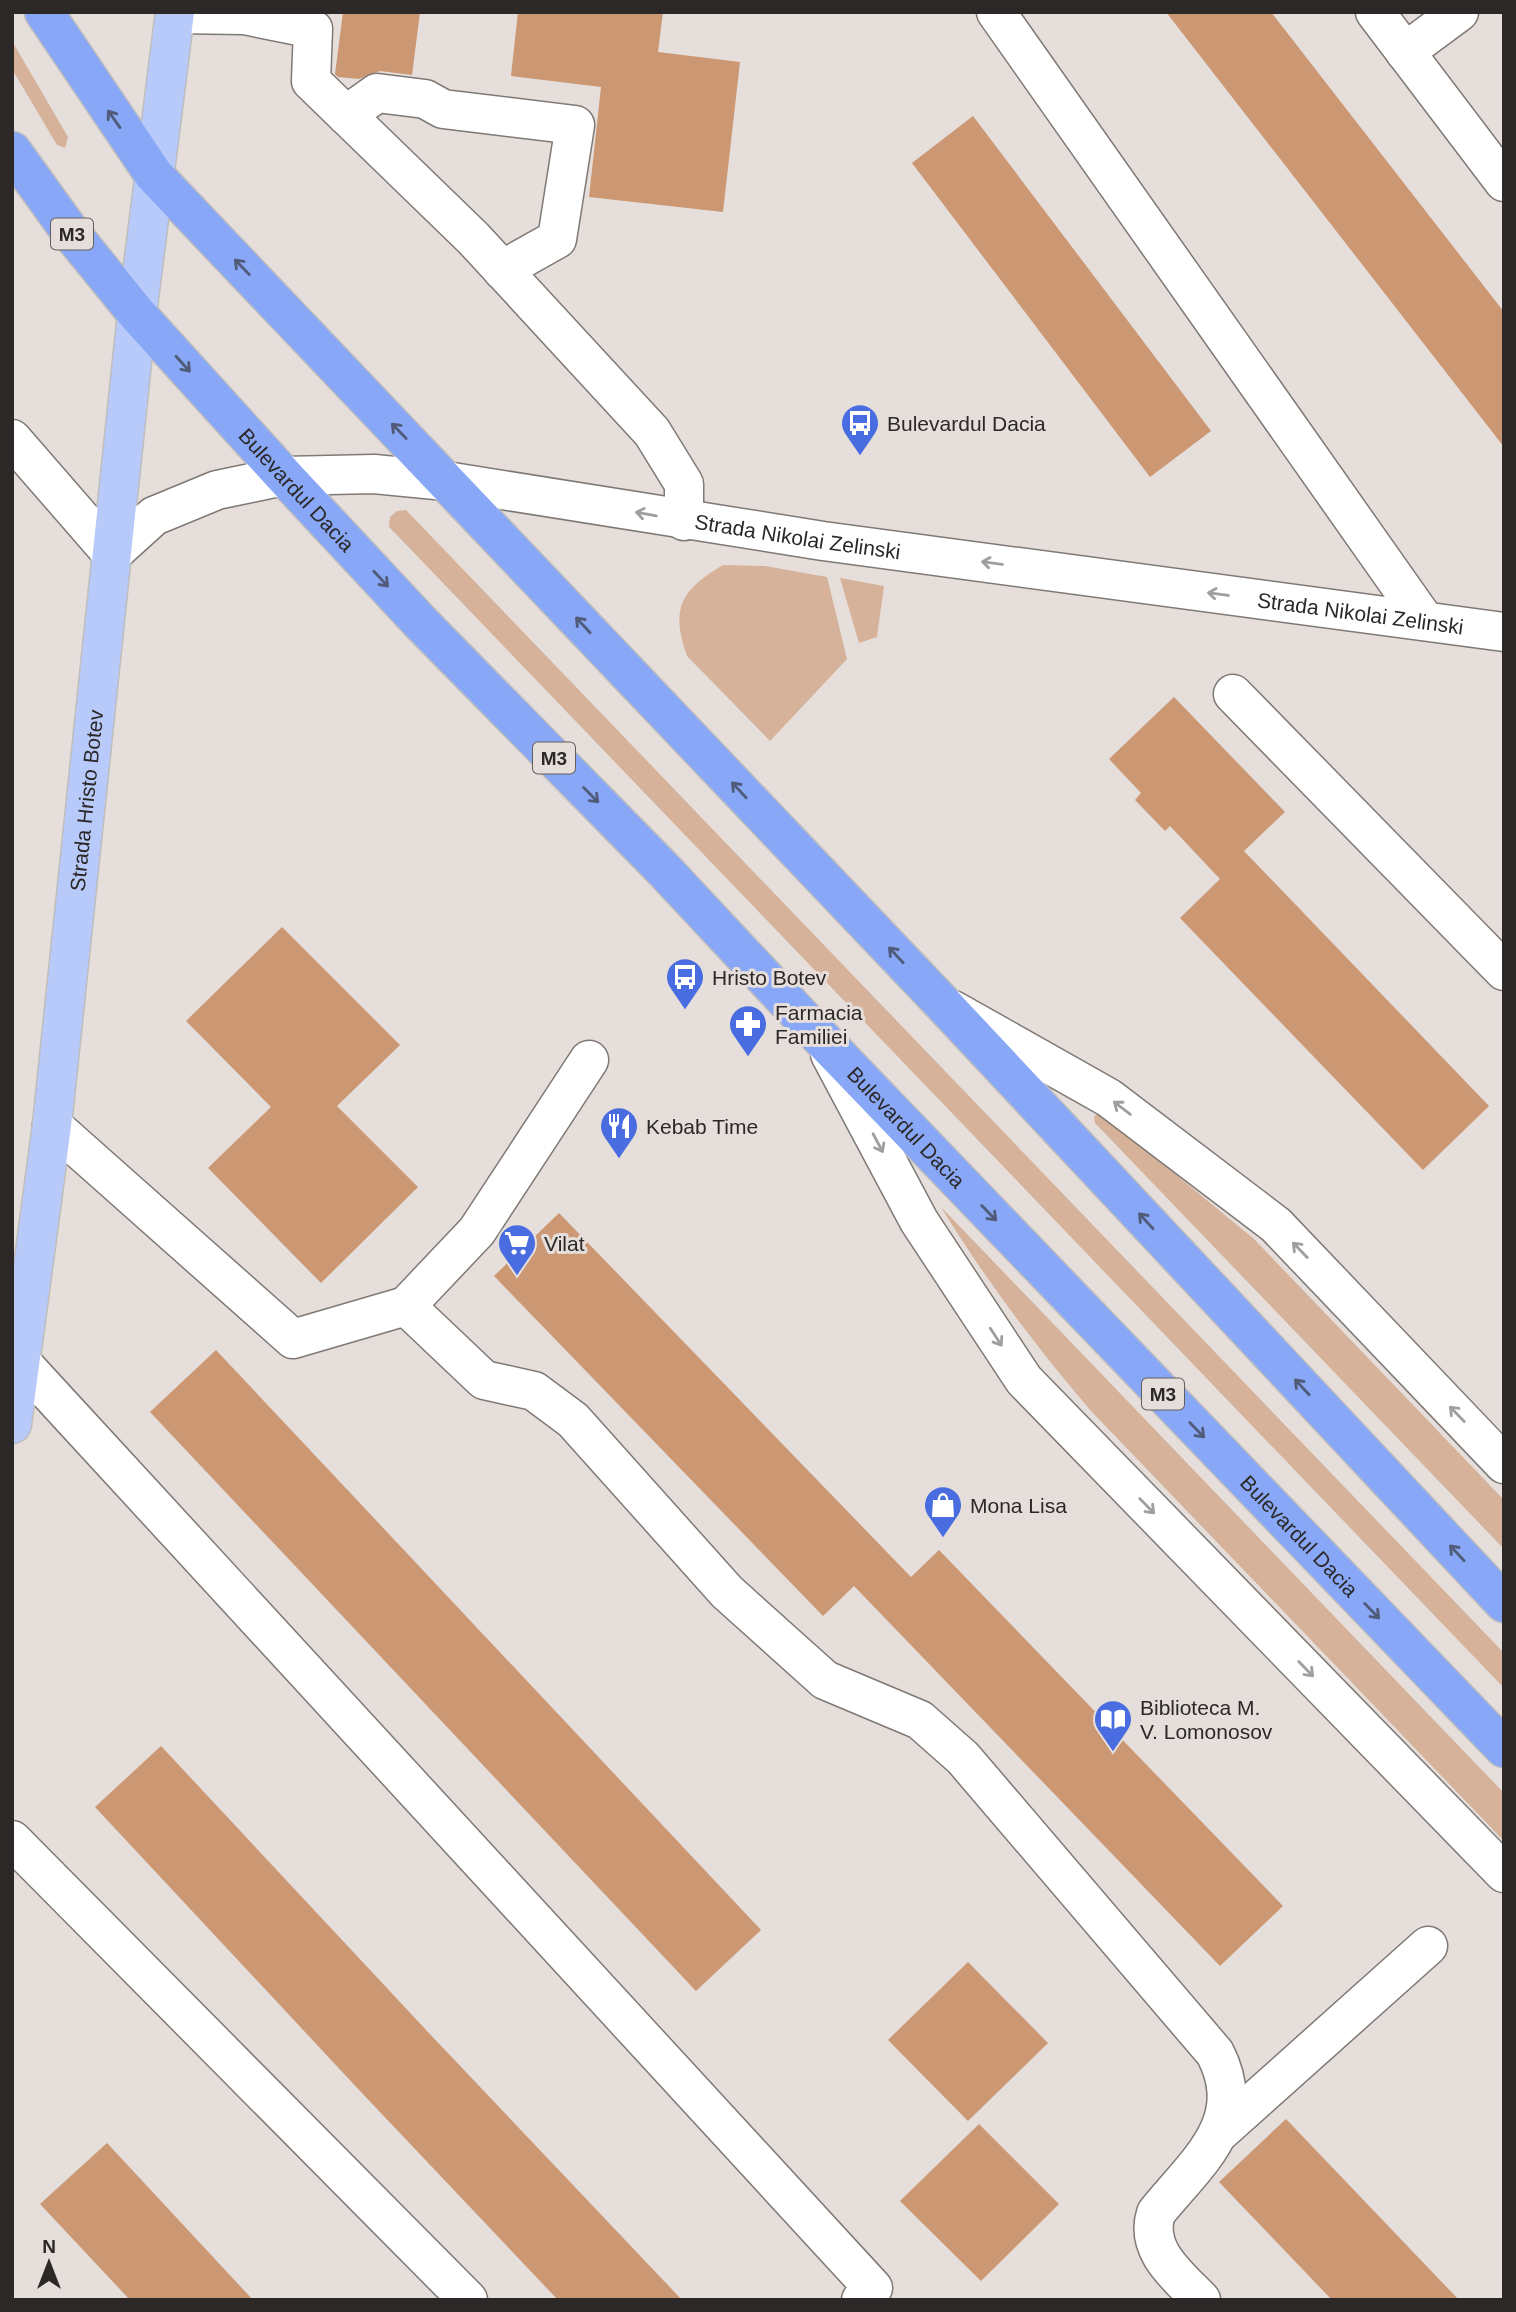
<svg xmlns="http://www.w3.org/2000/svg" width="1516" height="2312" viewBox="0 0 1516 2312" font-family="Helvetica,sans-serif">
  <rect width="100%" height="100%" fill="#e5deda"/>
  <!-- green -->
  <g fill="#d5b299">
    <polygon points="12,41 68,137 65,148 57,145 12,69"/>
    <polygon points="406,510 1504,1653 1504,1688 395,533 389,527 390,517 397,511"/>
    <path d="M723,565L765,566L827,577L847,659L770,741L687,656C670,608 681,590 723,565Z"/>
    <polygon points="840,578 884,586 877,637 859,643"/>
    <polygon points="1101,1113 1254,1239 1504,1500 1504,1549 1095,1123 1094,1116"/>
    <path d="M941,1207L1504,1793V1841L1091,1411C1036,1347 985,1279 941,1207Z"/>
  </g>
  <!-- building -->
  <g fill="#cc9773">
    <polygon points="343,12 420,12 412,75 380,71 359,79 338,77 335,74"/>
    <polygon points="518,12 663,12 658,52 740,62 723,212 589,197 601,87 511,76"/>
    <polygon points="1166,12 1271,12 1504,312 1504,447"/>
    <polygon points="973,116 1211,431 1150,477 912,163"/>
    <polygon points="1174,697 1285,812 1244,851 1489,1106 1423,1170 1180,918 1220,879 1170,826 1165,831 1135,800 1141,793 1109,759"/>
    <polygon points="282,927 400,1045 337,1106 418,1187 321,1283 208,1168 271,1107 186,1021"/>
    <polygon points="559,1213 911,1577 939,1550 1283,1906 1220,1966 854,1586 823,1616 494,1276"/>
    <polygon points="216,1350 761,1930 696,1991 150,1412"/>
    <polygon points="161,1746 427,2031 682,2300 558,2300 361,2092 95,1807"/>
    <polygon points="968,1962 1048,2043 968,2121 888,2040"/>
    <polygon points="1286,2119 1459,2300 1332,2300 1219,2182"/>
    <polygon points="979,2124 1059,2204 981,2281 900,2201"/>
    <polygon points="107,2143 253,2300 130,2300 40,2204"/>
  </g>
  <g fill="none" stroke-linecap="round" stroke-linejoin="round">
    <defs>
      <g id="minor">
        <polyline points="996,12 1425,621"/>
        <polyline points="1375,12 1504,182"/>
        <polyline points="175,14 244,15 313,29 311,81 473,238 652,432 684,484 684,521"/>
        <polyline points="1405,52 1459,12"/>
        <polyline points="346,115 377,93 425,99 443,109 575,125 557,239 502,270"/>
        <path id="s1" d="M12,439L112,554L154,516L217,490L284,476L374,474L446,481L823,541L1504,632"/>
        <polyline points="1233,694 1504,971"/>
        <polyline points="953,1010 1109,1098 1276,1225 1504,1464"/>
        <polyline points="830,1054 919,1221 1024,1380 1504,1873"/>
        <path d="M52,1125L293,1339L406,1306L484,1380L534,1391L573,1420L727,1592L825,1680L920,1720L963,1758L1215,2053C1251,2122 1196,2163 1156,2213C1144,2250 1178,2276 1201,2300"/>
        <polyline points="406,1306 477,1231 589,1060"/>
        <polyline points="21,1362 873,2288 861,2300"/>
        <polyline points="12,1840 468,2300"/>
        <polyline points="1221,2131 1428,1946"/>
      </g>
      <g id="major">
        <path id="s2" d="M12,1424L52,1125L137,314L175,12"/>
      </g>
      <g id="highway">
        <polyline points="44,12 154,175 943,1004 1504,1603"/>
        <path id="s3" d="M12,151L71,233L137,314L284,476L421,623L663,869L823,1040L1504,1748"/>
      </g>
    </defs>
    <!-- minor casing -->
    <use href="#minor" stroke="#7f7975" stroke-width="41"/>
    <!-- major casing -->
    <use href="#major" stroke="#bfbebe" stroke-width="41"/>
    <!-- highway casing -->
    <use href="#highway" stroke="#bfbebe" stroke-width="41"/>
    <!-- minor -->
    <use href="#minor" stroke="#fff" stroke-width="38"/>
    <!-- major -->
    <use href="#major" stroke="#b8cafa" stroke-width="38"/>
    <!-- highway -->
    <use href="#highway" stroke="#88a7f6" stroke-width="38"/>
  </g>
  <!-- one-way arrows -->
  <defs><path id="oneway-shaft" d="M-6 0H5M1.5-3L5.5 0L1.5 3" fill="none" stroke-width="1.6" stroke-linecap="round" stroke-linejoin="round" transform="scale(1.75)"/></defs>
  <g stroke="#505b7a">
    <use href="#oneway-shaft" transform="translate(114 119) rotate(-125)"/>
    <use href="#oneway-shaft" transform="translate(242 267) rotate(-134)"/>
    <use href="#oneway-shaft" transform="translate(183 364) rotate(48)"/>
    <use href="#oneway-shaft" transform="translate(399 431) rotate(-134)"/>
    <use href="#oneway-shaft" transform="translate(381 579) rotate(47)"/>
    <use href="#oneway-shaft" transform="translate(583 625) rotate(-133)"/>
    <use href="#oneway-shaft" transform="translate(739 790) rotate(-133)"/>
    <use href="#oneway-shaft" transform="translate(591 795) rotate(45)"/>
    <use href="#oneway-shaft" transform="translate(896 955) rotate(-133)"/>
    <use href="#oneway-shaft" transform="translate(989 1213) rotate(46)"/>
    <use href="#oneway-shaft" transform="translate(1146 1221) rotate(-133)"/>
    <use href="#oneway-shaft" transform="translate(1302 1387) rotate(-133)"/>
    <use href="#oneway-shaft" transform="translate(1197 1430) rotate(46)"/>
    <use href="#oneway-shaft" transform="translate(1457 1553) rotate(-133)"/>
    <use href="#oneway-shaft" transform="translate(1372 1611) rotate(46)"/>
  </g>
  <g stroke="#a09e9e">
    <use href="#oneway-shaft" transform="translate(646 514) rotate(-170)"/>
    <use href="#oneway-shaft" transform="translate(992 563) rotate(-172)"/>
    <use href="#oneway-shaft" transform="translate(1218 594) rotate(-172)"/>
    <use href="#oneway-shaft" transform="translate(1122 1108) rotate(-143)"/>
    <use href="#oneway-shaft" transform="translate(878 1143) rotate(62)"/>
    <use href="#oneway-shaft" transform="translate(1300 1250) rotate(-134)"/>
    <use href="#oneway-shaft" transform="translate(996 1337) rotate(57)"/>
    <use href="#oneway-shaft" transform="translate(1457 1414) rotate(-134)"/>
    <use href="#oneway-shaft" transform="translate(1147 1506) rotate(46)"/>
    <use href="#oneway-shaft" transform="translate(1306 1669) rotate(46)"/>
  </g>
  <!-- icons -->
  <defs>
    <symbol id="bus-pin" viewBox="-11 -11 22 30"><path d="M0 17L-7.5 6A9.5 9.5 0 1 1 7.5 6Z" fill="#496de0" stroke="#e5deda"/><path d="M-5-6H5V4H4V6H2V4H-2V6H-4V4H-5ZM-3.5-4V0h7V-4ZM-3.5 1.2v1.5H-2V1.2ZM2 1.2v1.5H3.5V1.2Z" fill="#fff"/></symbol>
    <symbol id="pharmacy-pin" viewBox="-11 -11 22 30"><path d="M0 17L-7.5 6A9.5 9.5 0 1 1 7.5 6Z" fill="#496de0" stroke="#e5deda"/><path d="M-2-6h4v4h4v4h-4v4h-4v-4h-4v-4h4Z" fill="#fff"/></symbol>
    <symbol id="restaurant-pin" viewBox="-11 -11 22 30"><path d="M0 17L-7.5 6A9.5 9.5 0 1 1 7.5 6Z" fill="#496de0" stroke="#e5deda"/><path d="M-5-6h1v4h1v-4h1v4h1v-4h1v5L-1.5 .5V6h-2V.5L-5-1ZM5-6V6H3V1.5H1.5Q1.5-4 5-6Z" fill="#fff"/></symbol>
    <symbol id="supermarket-pin" viewBox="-11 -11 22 30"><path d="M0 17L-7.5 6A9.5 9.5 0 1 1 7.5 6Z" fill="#496de0" stroke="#e5deda"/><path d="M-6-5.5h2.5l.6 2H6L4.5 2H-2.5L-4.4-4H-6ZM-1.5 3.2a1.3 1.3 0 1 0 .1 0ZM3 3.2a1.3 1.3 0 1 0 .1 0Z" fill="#fff"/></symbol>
    <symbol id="shop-pin" viewBox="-11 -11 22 30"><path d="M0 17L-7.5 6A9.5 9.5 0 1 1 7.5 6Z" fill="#496de0" stroke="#e5deda"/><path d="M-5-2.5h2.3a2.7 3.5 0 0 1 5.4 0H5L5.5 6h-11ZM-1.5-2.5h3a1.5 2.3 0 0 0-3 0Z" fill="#fff"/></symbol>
    <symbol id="library-pin" viewBox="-11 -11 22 30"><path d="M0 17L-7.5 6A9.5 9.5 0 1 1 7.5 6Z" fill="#496de0" stroke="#e5deda"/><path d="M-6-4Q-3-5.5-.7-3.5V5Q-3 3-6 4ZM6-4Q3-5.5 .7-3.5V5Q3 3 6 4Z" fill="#fff"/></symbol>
  </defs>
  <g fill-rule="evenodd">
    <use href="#bus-pin" x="838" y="401" width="44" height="60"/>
    <use href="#bus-pin" x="663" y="955" width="44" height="60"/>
    <use href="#pharmacy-pin" x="726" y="1002" width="44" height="60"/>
    <use href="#restaurant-pin" x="597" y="1104" width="44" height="60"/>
    <use href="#supermarket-pin" x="495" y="1221" width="44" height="60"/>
    <use href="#shop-pin" x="921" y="1483" width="44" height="60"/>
    <use href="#library-pin" x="1091" y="1697" width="44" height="60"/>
  </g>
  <g text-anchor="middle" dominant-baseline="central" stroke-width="6" stroke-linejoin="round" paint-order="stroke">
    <!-- shield labels -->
    <g fill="#e5deda" stroke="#635f5d" stroke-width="2">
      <rect x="51" y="218.5" width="42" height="31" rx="5"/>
      <rect x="533" y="742.5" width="42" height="31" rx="5"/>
      <rect x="1142" y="1378.5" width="42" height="31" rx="5"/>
    </g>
    <g font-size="19" font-weight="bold" fill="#2b2827">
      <text x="72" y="234">M3</text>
      <text x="554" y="758">M3</text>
      <text x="1163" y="1394">M3</text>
    </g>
    <!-- poi labels -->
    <g font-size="21" fill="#2b2827" stroke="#e5deda" text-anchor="start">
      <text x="887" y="423">Bulevardul Dacia</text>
      <text x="712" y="977">Hristo Botev</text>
      <text x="775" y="1012">Farmacia<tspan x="775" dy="24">Familiei</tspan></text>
      <text x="646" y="1126">Kebab Time</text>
      <text x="544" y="1243">Vilat</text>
      <text x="970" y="1505">Mona Lisa</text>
      <text x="1140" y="1707">Biblioteca M.<tspan x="1140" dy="24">V. Lomonosov</tspan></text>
    </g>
    <!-- street labels -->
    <g font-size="21" fill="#2b2827" stroke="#e5deda">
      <text stroke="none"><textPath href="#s3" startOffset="443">Bulevardul Dacia</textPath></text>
      <text stroke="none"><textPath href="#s1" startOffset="864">Strada Nikolai Zelinski</textPath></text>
      <text stroke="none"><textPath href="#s1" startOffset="1432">Strada Nikolai Zelinski</textPath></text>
      <text stroke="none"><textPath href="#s2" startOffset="628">Strada Hristo Botev</textPath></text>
      <text stroke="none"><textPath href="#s3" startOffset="1325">Bulevardul Dacia</textPath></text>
      <text stroke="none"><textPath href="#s3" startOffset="1892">Bulevardul Dacia</textPath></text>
    </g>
  </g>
  <!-- border -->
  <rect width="1516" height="2312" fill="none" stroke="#2b2827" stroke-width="28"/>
  <!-- north arrow -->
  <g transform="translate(49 2263)" stroke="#e5deda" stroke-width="5" paint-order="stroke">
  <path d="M0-5L12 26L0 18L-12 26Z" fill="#2b2827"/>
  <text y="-10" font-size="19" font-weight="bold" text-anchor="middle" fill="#2b2827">N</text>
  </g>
</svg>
